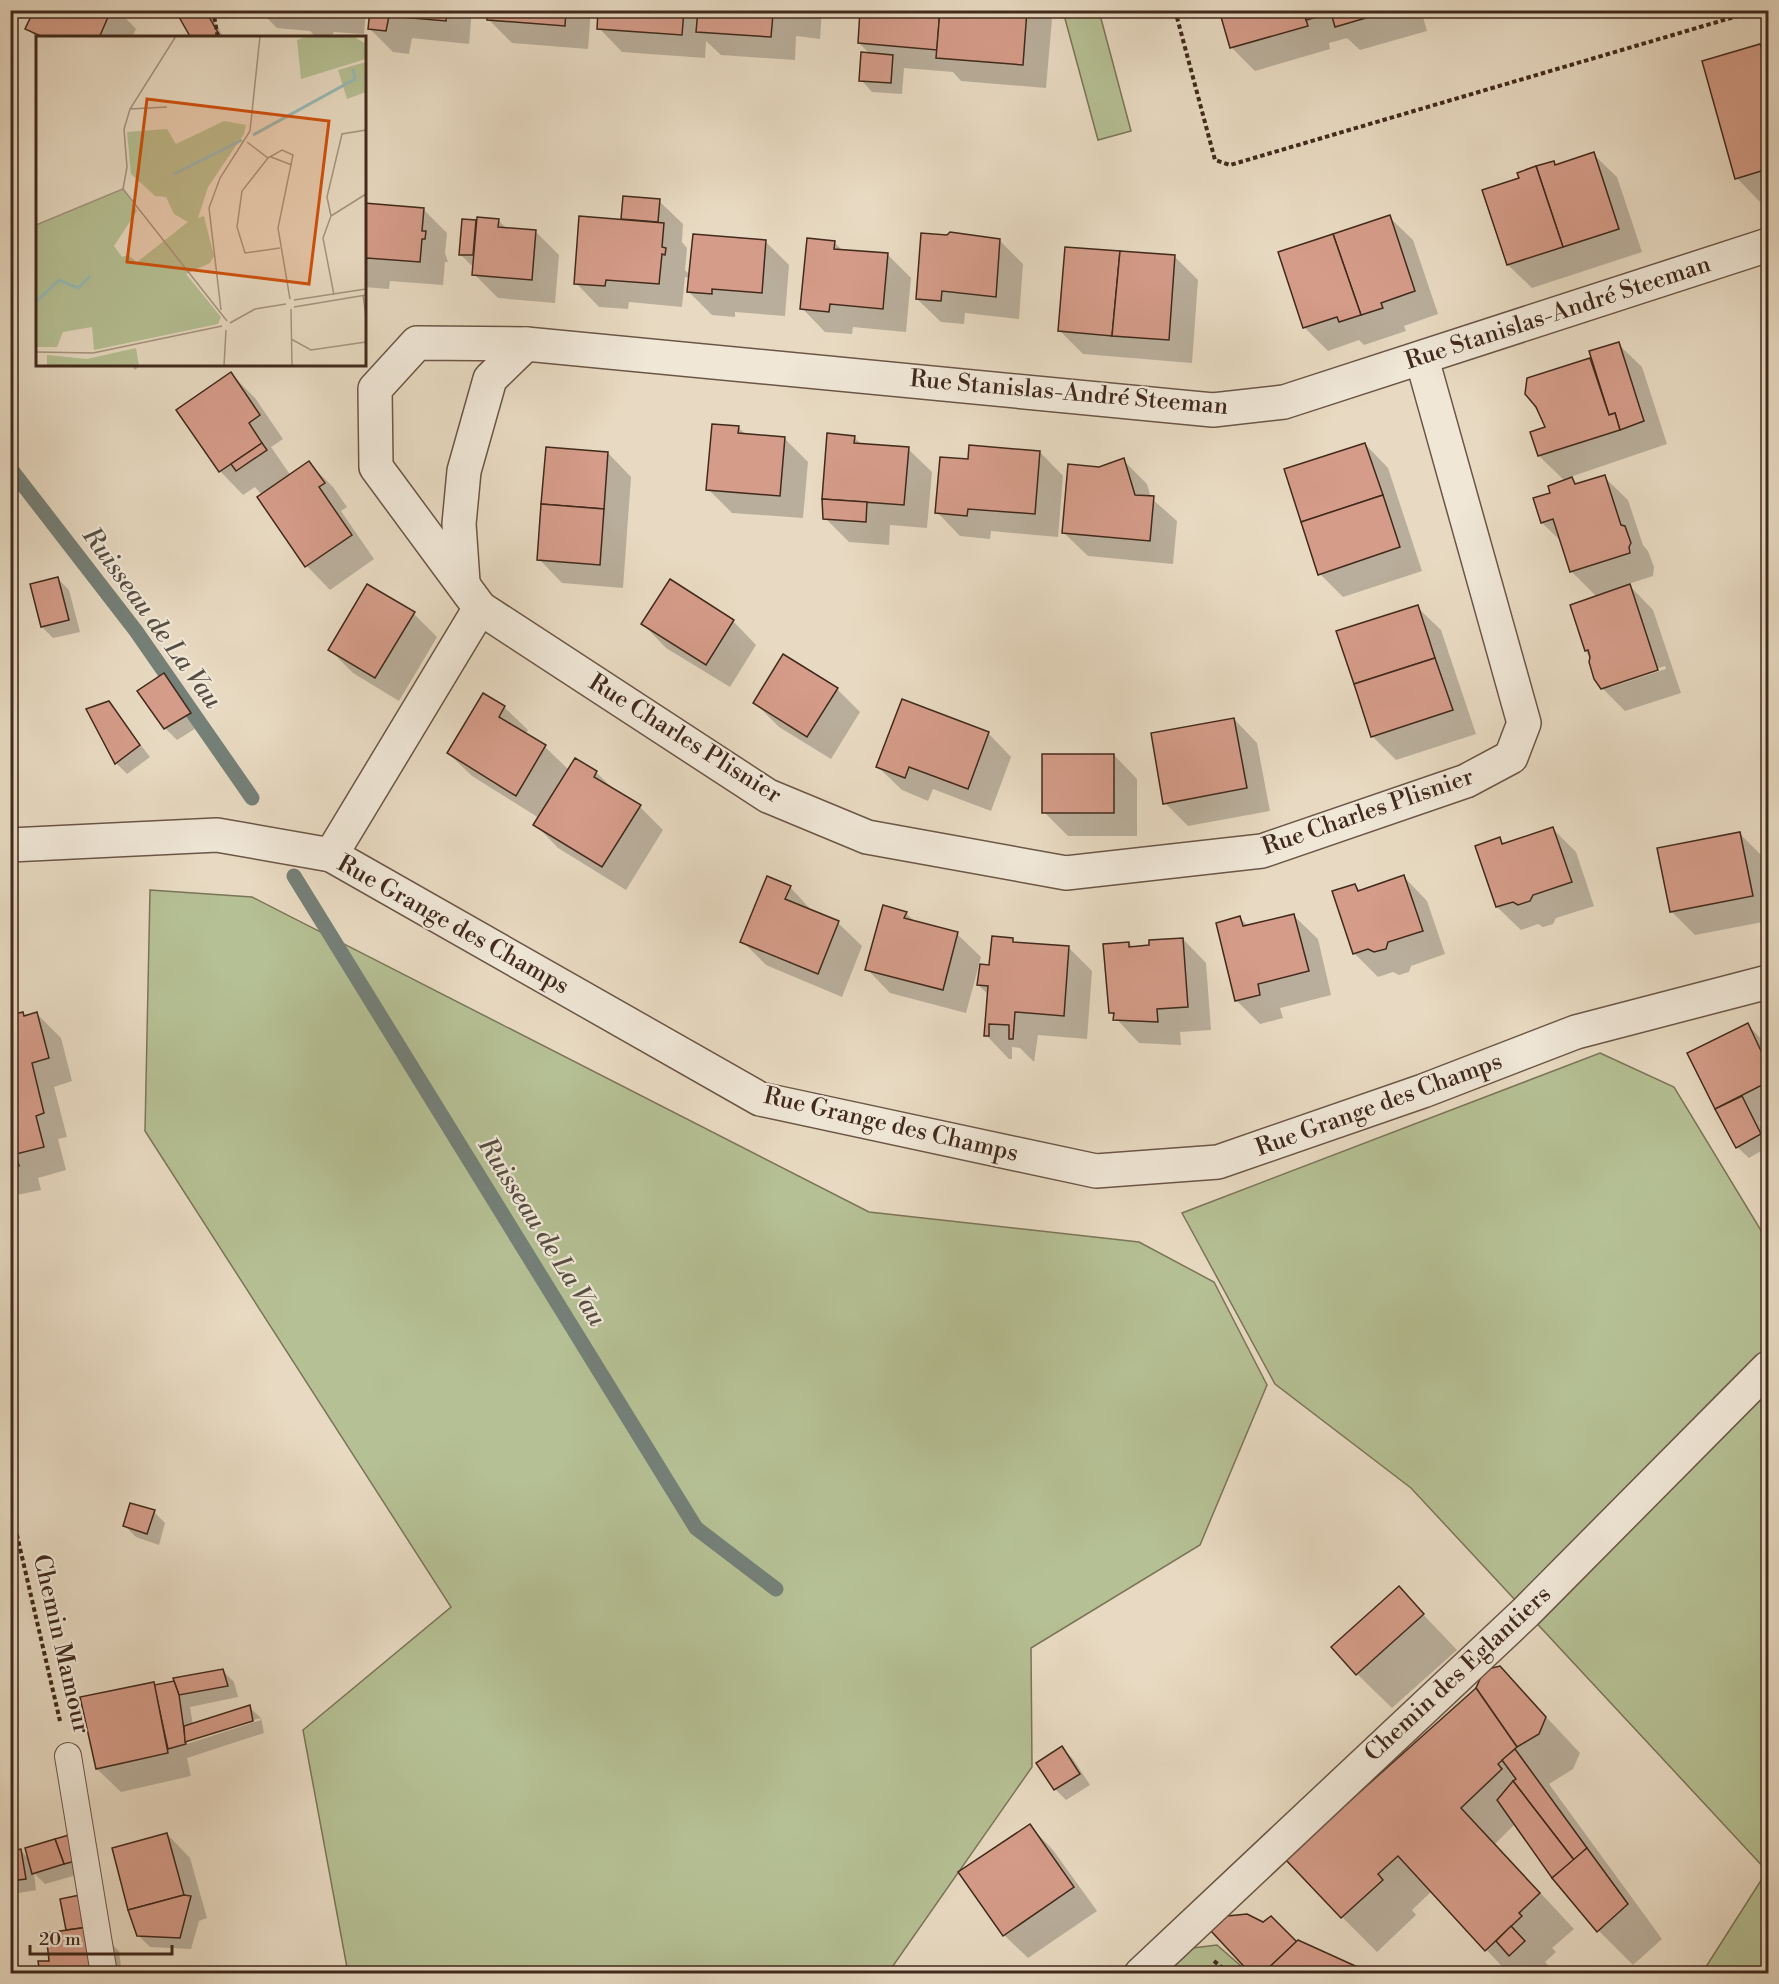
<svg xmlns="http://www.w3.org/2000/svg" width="1779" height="1984" viewBox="0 0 1779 1984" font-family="'Libre Bodoni',serif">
  <rect width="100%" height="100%" fill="#e8dac2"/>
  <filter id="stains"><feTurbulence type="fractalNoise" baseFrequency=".00333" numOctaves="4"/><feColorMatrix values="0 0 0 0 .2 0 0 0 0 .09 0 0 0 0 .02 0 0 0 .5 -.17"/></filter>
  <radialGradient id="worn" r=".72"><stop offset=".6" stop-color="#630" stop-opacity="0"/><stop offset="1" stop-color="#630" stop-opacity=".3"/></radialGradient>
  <!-- green -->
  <g fill="#b5c094" stroke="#7b7558" stroke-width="1.5">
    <polygon points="1082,10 1099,11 1131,131 1098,140 1064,15"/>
    <polygon points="150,890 252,897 869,1212 1139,1242 1214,1282 1267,1385 1200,1545 1031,1648 1032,1767 888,1973 348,1973 303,1730 451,1607 145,1131"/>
    <polygon points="1600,1053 1674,1087 1768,1242 1768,1973 1702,1973 1767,1871 1411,1488 1275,1384 1182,1213"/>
    <polygon points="1217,1945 1249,1973 1150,1974 1176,1950"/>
  </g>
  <!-- shadow -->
  <g fill="#0003" fill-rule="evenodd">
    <polygon points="35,10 118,10 136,29 132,38 38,39 27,28"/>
    <polygon points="177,10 208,10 224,38 192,38"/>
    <polygon points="259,10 366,10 364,34 334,32 331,37 314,35 310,31 277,28"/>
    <polygon points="371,10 472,10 469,44 412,38 409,54 393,52 370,29"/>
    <polygon points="489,10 591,10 588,49 512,43 488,19"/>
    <polygon points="600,10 822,10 820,39 796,36 795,60 721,55 706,41 705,58 622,52 599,28"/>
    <polygon points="862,10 1043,10 1052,19 1046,88 961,81 953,72 904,68 902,94 872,92 861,80 871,55 859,43"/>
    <polygon points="1221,10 1421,10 1427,31 1360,50 1347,38 1329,43 1330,49 1255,71 1231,47"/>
    <polygon points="1760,45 1763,49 1768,48 1768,199 1760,202 1737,178"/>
    <polygon points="1593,154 1617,177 1642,252 1532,288 1508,265 1521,179 1554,162 1557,166"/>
    <polygon points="624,198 659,201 683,224 682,242 687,248 685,270 690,275 765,241 789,265 785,316 735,312 735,317 712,315 689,292 690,278 685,277 682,307 629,302 628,309 599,307 576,283 622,221"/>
    <polygon points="364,205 424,210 447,233 445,253 448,262 445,262 443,285 390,281 389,289 364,287"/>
    <polygon points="1389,217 1413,240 1438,314 1404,326 1406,331 1364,345 1359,340 1328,351 1304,327"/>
    <polygon points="463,220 499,221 507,229 536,232 559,255 555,303 498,298 474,274 474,268 460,254"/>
    <polygon points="999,240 1023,264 1019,319 965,313 964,324 941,322 917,299"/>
    <polygon points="834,242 843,251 888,255 911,278 906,332 853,327 852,334 825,332 802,308"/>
    <polygon points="1175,257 1198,280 1192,363 1083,354 1059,330"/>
    <path d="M1618,344L1642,367L1667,444L1570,477L1578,485L1604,477L1628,500L1643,545L1648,551L1654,567L1653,576L1628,584L1653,610L1681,693L1625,711L1602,688L1586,651L1597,597L1571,571L1561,541L1542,523L1535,499L1552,494L1565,481L1539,456L1547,428L1527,394L1528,379L1592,359ZM1665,666L1666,669L1611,687V683Z"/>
    <polygon points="130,364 142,364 135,370"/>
    <polygon points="231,374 255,398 283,439 271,447 291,476 309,463 333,487 347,507 341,511 374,559 330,590 307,566 259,497 262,495 255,487 243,495 220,471"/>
    <polygon points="738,427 746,435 784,438 808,462 803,518 732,513 708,489"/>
    <polygon points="854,437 862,445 908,449 932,472 927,528 890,525 889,545 849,542 825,518"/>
    <polygon points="1365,444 1388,468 1422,571 1343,597 1320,574"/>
    <polygon points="1040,452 1063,476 1058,537 991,531 990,539 960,536 937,512 969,461"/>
    <polygon points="608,453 631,477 623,588 562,583 539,559"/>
    <polygon points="1123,460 1147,484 1151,498 1177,521 1173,564 1088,556 1064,533"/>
    <polygon points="58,579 69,590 80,632 53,638 42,627"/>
    <polygon points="1417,607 1441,630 1476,734 1396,760 1372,736"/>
    <polygon points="414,614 437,637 399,701 353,673 329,649"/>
    <polygon points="733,621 756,645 730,687 666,648 643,624"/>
    <polygon points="164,675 176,686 201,725 177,740 165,728"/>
    <polygon points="837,689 860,712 831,759 779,727 755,703"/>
    <polygon points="484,695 504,707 528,730 525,735 545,747 569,770 596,772 617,793 640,807 663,830 626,890 558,848 535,824 539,818 472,776 448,753"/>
    <polygon points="108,703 150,757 127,774 116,763"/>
    <polygon points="1234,719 1257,743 1270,811 1188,826 1165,803"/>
    <polygon points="988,733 1011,757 991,811 933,789 928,801 902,790 878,767"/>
    <polygon points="1114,755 1137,779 1137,836 1068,836 1044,812"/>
    <polygon points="1552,828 1576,852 1594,906 1556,918 1553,924 1543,927 1538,924 1521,930 1497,907 1499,839 1505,844"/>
    <polygon points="1740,834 1763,857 1768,883 1768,921 1695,935 1672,912"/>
    <polygon points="1404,877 1427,901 1445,954 1411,966 1409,972 1399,975 1393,972 1378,977 1354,953 1355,886 1361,891"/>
    <polygon points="790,887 813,912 838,923 862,946 842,997 766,965 742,941"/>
    <polygon points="906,913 916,923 957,934 981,957 966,1013 890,993 867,969"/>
    <polygon points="1294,916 1318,939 1331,995 1280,1008 1283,1018 1260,1024 1236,1000 1240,918 1248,926"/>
    <polygon points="1183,939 1206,963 1211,1030 1180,1032 1181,1045 1139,1043 1110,1012 1129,943 1134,948"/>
    <polygon points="1012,940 1017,944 1068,947 1092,971 1087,1039 1038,1035 1034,1062 1020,1048 1012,1047 1012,1059 1009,1059 986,1035 989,995 978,985"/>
    <polygon points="23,1014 26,1017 37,1014 61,1038 72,1081 54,1087 67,1137 58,1139 66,1170 38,1178 41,1190 17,1195 10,1189 10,1017"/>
    <polygon points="1748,1025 1768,1046 1768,1117 1759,1122 1768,1140 1768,1147 1749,1158 1737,1147 1689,1054"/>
    <polygon points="154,1512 165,1523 159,1545 136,1537 125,1526"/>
    <polygon points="1398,1588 1457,1650 1392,1708 1357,1674"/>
    <polygon points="1500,1668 1580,1753 1573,1769 1549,1784 1662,1939 1633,1965 1599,1931 1515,1824 1495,1844 1574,1929 1552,1948 1556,1952 1545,1962 1556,1974 1509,1974 1432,1891 1412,1910 1416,1915 1377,1952 1342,1917"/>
    <path d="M222,1670L234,1682L238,1697L190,1707L193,1725L249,1707L261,1718L264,1733L187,1758L191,1776L121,1792L97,1769L82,1699L154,1683L157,1686ZM260,1718L261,1720L184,1745V1742Z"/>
    <polygon points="1062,1748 1073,1759 1090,1785 1066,1800 1055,1789"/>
    <polygon points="1030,1826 1053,1850 1097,1911 1028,1958 1004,1935"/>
    <polygon points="167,1834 190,1858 207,1918 199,1921 191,1949 150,1947 138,1935"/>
    <polygon points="76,1835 94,1870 45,1884 34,1873 36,1890 13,1894 10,1891 10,1852 21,1851 30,1860"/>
    <polygon points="62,1900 119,1951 122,1974 42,1974 69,1931"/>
  </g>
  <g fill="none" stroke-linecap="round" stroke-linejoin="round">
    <!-- stream -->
    <g stroke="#758078" stroke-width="15">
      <polyline points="10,468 136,631 252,798"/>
      <polyline points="294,876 696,1528 776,1589"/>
    </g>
  </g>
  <!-- building -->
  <g fill="#d59c89" stroke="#412a1c" stroke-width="1.5">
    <polygon points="34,10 111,10 99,38 45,38 25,29"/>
    <polygon points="175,10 205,10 221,38 191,38"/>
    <polygon points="288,10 309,10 307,14"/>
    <polygon points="370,10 447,10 446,21 389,16 386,31 368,29"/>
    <polygon points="487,10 566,10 565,26 487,20"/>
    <polygon points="598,10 684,10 682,35 597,29"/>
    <polygon points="698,10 797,10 797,16 773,14 771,37 696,32"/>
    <polygon points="860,10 940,10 937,50 858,43"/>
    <polygon points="940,10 1027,10 1023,65 936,58"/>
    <polygon points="1219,10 1303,10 1308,26 1230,48"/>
    <polygon points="1303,10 1393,10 1335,27 1331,13 1306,20"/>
    <polygon points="1760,44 1762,48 1768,46 1768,169 1735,179 1702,61"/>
    <polygon points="861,52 893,55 891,83 859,81"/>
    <polygon points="1594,152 1619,229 1563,247 1536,166 1554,161 1555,165"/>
    <polygon points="1536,166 1563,247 1507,265 1482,190 1519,178 1517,173"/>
    <polygon points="623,196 660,199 658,222 621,219"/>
    <polygon points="364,203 424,208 422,231 426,231 425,239 422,239 420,262 367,258 364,266"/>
    <polygon points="1390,215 1415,291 1381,303 1383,308 1361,315 1333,234"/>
    <polygon points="579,216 664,223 662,247 666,248 665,255 662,254 659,284 606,280 605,286 574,284"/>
    <polygon points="477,217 499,219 498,227 536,230 532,280 472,275"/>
    <polygon points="462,219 476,220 473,255 459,255"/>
    <polygon points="950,232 1000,239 996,297 942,291 941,301 916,299 921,233 947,235"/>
    <polygon points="693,234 766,240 762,293 712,289 712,294 687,292"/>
    <polygon points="1333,234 1361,315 1339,322 1337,317 1303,328 1278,252"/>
    <polygon points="807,238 835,241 834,249 888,253 883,309 830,304 829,312 800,309"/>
    <polygon points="1065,247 1120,251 1112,336 1058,331"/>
    <polygon points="1120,251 1175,255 1169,340 1112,336"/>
    <polygon points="1619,342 1644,421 1620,430 1615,413 1609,415 1589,351"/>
    <polygon points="1590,358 1609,415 1615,413 1620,430 1538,456 1530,432 1545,427 1536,407 1525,394 1527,378"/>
    <polygon points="231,372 260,415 249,423 262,443 219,472 176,410"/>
    <polygon points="712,424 739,426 738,433 785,437 780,496 706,490"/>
    <polygon points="827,433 855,436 854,443 909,447 904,505 822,499"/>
    <polygon points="262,443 267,450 236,471 231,464"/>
    <polygon points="1365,443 1383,495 1301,522 1284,469"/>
    <polygon points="969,445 1040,451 1035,514 968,509 967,516 935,513 940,457 968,459"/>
    <polygon points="546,447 608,452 604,509 541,504"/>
    <polygon points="1124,458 1135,495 1154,496 1150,541 1062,533 1068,464 1099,467"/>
    <polygon points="309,461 325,483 319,487 352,535 305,567 257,497"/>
    <polygon points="1605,475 1621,525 1625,526 1631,543 1629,547 1630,553 1570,572 1553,519 1541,523 1533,498 1550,493 1548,486 1572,477 1575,484"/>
    <polygon points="1383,495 1400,547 1318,575 1301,522"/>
    <polygon points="822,499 867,502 866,522 823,519"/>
    <polygon points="541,504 604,509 600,565 537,560"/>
    <polygon points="58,577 69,620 41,627 30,584"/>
    <polygon points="670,579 734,620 706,665 641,624"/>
    <polygon points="367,584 415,612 375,678 328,650"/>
    <polygon points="1630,584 1658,670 1601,689 1594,679 1589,662 1590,657 1588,650 1585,651 1570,605"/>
    <polygon points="1418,605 1435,658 1354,684 1336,631"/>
    <polygon points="783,654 838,688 807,737 753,703"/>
    <polygon points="1435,658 1453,710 1371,737 1354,684"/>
    <polygon points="164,673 191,713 164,729 137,691"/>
    <polygon points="483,693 505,706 499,717 546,745 516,796 447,753"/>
    <polygon points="902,699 989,732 968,789 909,767 905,778 876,767"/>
    <polygon points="109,701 140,745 115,764 86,709"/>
    <polygon points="1234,718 1247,788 1163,804 1151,733"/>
    <rect x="1042" y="754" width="72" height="59"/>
    <polygon points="575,758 597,771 594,777 641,805 602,867 533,825"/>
    <polygon points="1553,827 1572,882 1533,895 1530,901 1518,905 1513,902 1496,907 1475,846 1500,837 1502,844"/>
    <polygon points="1740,832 1753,896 1670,912 1657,848"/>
    <polygon points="1404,875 1423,931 1388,942 1386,949 1374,952 1368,949 1353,954 1332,891 1355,884 1358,891"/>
    <polygon points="767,876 791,886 785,899 839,921 818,974 740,942"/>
    <polygon points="883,905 907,912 904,918 958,932 943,990 865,970"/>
    <polygon points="1294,914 1309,971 1258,984 1260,995 1235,1001 1216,923 1240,916 1243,926"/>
    <polygon points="992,936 1013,938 1013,942 1069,946 1064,1016 1015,1012 1013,1039 1009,1039 1009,1025 989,1024 989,1036 984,1036 988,986 977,985 980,964 989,965"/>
    <polygon points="1183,938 1188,1007 1157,1009 1158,1022 1113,1020 1114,1013 1109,1013 1103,944 1129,942 1129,947 1149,945 1149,940"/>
    <polygon points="23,1012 24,1016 37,1012 49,1058 32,1063 44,1113 36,1116 44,1147 16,1154 19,1166 10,1168 10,1015"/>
    <polygon points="1748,1023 1768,1066 1768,1082 1715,1109 1687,1053"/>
    <polygon points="1742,1096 1761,1134 1736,1148 1715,1109"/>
    <polygon points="130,1503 155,1510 147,1534 123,1526"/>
    <polygon points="1399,1586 1424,1614 1356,1675 1331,1647"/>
    <polygon points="1500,1666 1546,1717 1539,1734 1517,1747 1476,1688 1484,1670"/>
    <polygon points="223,1669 228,1686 179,1695 173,1678"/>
    <polygon points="174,1681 179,1695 186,1744 168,1749 154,1685"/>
    <polygon points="154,1682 168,1753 96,1769 80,1697"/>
    <polygon points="1476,1688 1517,1747 1498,1764 1502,1769 1461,1808 1540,1893 1519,1913 1522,1916 1485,1951 1398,1856 1378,1874 1383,1880 1341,1918 1285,1859"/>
    <polygon points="250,1705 253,1721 185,1742 184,1726"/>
    <polygon points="1062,1746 1080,1774 1054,1790 1036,1763"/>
    <polygon points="1515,1749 1587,1848 1574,1860 1513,1781 1516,1779 1502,1760"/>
    <polygon points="1513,1781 1574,1860 1552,1878 1497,1800"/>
    <polygon points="1030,1824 1074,1887 1003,1936 958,1872"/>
    <polygon points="76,1833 83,1859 64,1864 55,1839"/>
    <polygon points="167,1833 184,1895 128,1910 112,1848"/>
    <polygon points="55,1839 64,1864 32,1874 25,1848"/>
    <polygon points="1587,1848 1628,1904 1597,1932 1552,1878"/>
    <polygon points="21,1849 26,1879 10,1881 10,1851"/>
    <polygon points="90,1893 96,1926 66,1930 60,1899"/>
    <polygon points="184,1895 191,1896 180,1938 137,1936 128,1910"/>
    <polygon points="1247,1914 1263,1922 1271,1916 1297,1942 1262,1974 1251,1974 1211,1931 1227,1916"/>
    <polygon points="96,1926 103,1974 40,1974 38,1961 49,1961 46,1933"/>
    <polygon points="1511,1926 1525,1941 1509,1956 1496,1941"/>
    <polygon points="1298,1940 1373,1974 1262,1974"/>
  </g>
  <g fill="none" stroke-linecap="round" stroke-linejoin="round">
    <defs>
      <polyline id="service" points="68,1756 104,1974"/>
      <g id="minor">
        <polyline points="463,582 459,524 464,471 490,379 526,344"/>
        <polyline points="480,608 768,796 867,837 1066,873 1262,851 1466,781 1511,757 1524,723 1422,359"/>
        <polyline points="10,845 217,835 331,855 760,1099 1096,1171 1218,1162 1423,1091 1576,1032 1768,982"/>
        <polyline points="331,855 480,608 376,467 375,389 417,343 526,344 1213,410 1284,402 1768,245"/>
        <polyline points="1141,1974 1526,1612 1768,1368"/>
      </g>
    </defs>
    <!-- service casing -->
    <use href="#service" stroke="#6b5646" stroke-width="28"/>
    <!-- minor casing -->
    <use href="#minor" stroke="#6b5646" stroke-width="36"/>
    <!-- path -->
    <g stroke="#412a1c" stroke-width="4" stroke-dasharray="4.5 3" stroke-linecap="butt">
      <polyline points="213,10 218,38"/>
      <polyline points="1175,10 1215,160 1230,165 1758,10"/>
      <polyline points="10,1505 60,1721"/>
      <polyline points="1214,1961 1230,1974"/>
    </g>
    <!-- service -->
    <use href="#service" stroke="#f0e7d7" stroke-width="26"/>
    <!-- minor -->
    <use href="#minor" stroke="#f0e7d7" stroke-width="33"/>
  </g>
  <g text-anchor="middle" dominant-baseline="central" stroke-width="4.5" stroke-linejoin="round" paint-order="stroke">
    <!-- street labels -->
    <g font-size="24" fill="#412a1c" stroke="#f0e7d7">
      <text transform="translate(1558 313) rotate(-18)">Rue Stanislas-André Steeman</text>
      <text transform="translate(1069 393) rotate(5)">Rue Stanislas-André Steeman</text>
      <text transform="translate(685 739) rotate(32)">Rue Charles Plisnier</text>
      <text transform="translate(1368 812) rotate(-19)">Rue Charles Plisnier</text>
      <text transform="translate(453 925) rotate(29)">Rue Grange des Champs</text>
      <text transform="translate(1379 1105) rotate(-20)">Rue Grange des Champs</text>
      <text transform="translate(891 1125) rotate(13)">Rue Grange des Champs</text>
      <text transform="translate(61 1644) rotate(77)">Chemin Mamour</text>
      <text transform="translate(1458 1674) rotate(-43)">Chemin des Eglantiers</text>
    </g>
    <!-- water labels -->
    <g font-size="26" font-style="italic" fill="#564e42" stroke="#f0e7d7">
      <text transform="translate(152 618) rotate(54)">Ruisseau de La Vau</text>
      <text transform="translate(542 1232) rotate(58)">Ruisseau de La Vau</text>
    </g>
  </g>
  <!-- overview -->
  <g transform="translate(36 36)">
    <rect width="330" height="330" fill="#e8dac2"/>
    <path d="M271,0H317L330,8V23L265,43L261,4ZM330,26V56L311,63L302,34ZM188,85L210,89L208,98L172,151L162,182L168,180L178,220L174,227L150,238L185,281L182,288L58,314L56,291L27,296L21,311H0V189L88,153L101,175L78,210L86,221L92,219L101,226L152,186L138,178L130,161L119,160L95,138L91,96L131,93L140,108ZM100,312L103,330H11V319L51,323Z" fill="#b5c094"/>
    <path fill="none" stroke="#97bab6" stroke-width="3" d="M217,99L319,43L317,33M138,138L206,104M0,266L23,244L42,252L54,240"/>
    <path fill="none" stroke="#a59480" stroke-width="1.5" d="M94,73L131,71M211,106L232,122L246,114L257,119L242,192L254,263M235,121L256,129M232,122L206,155L201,191L209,217L244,212M87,153L191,285M295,180L330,158M0,189L87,153L91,131L88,93L94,73L140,0M298,259L287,202L295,180L291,161L306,98L330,94M327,259L330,281M258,264L330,253M258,271L330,259M255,273L256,330M185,274L173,172L184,142L214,95L224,0M194,287L219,273L250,268M255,303L275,314L330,306M0,316L57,317L186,290M188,330L190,294"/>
    <path fill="#cf520e" fill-opacity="0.15" stroke="#cf520e" stroke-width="3" d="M111,63L293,85L273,248L91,226Z"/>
    <rect width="330" height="330" fill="none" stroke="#412a1c" stroke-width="3"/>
  </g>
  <!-- margin -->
  <rect width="1779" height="1984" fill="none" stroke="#e8dac2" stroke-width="36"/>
  <rect x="12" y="12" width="1755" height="1960" fill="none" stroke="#412a1c" stroke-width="3"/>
  <rect x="18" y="18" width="1743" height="1948" fill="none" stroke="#412a1c" stroke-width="1.5"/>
  <!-- scale -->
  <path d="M30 1945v9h142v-9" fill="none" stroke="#412a1c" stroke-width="3"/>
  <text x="39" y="1945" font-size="18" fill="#412a1c" stroke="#f0e7d7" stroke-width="4.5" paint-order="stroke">20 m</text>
  <rect width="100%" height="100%" filter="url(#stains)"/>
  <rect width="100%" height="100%" fill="url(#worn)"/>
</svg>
